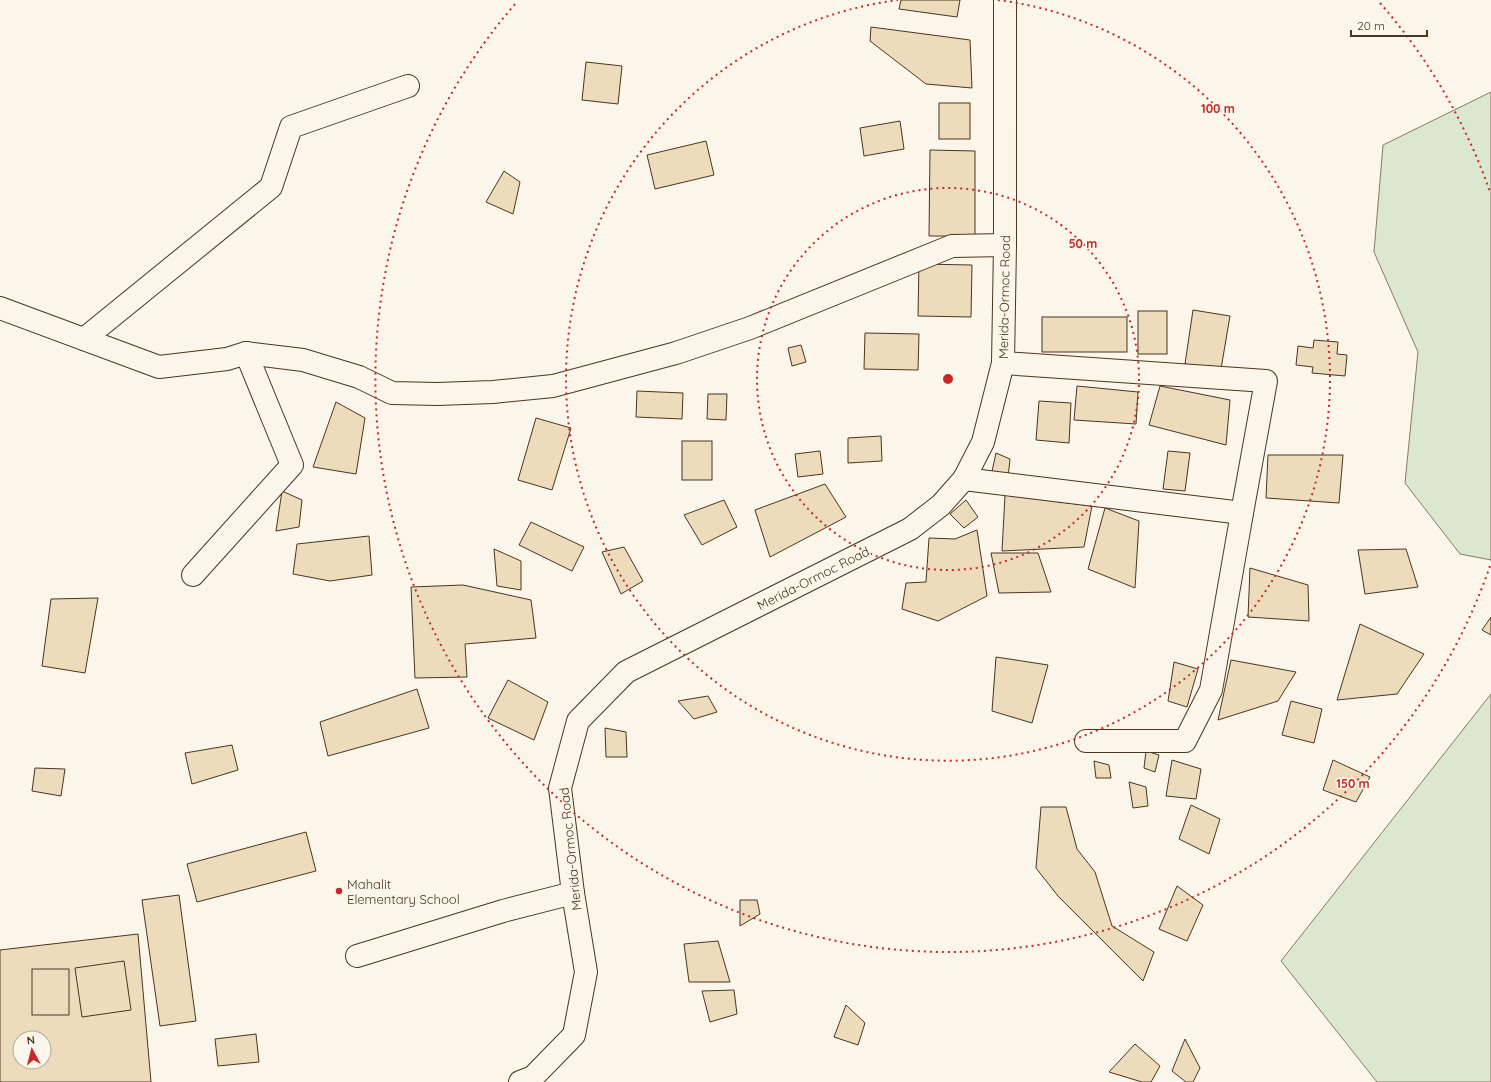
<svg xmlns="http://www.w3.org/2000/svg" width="1491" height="1082" viewBox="0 0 1491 1082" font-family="Quicksand,sans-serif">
  <rect width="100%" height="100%" fill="#fbf6e9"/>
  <!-- green -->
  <g fill="#dce7d0" stroke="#887966">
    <polygon points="1491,92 1491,560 1460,554 1405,483 1418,352 1374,252 1383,145"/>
    <polygon points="1491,694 1491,1082 1377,1082 1281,961"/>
  </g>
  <!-- building -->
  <g fill="#ecdcbc" stroke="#4a3520" fill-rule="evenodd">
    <polygon points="901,0 960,0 957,17 899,9"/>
    <polygon points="871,27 970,40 972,88 926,84 870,41"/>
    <polygon points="586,62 622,66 618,104 582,100"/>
    <rect x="939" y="103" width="31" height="36"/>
    <polygon points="900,121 904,149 864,156 860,128"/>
    <polygon points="706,141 714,175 655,189 647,155"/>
    <polygon points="930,150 975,151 975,236 929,236"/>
    <polygon points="504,171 520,182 513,214 486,202"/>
    <polygon points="919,264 972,265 971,317 918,316"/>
    <polygon points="1193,310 1230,316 1221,369 1185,364"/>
    <rect x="1138" y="311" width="29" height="43"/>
    <rect x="1042" y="317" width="85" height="35"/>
    <polygon points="865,333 919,334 918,370 864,369"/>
    <polygon points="1314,340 1338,342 1337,354 1347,355 1345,376 1312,373 1313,367 1296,365 1298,346 1313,348"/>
    <polygon points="801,345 806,362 792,366 788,348"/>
    <polygon points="1077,386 1138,392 1136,424 1074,420"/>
    <polygon points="1160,386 1230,400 1226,445 1149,425"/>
    <polygon points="637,391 683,393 682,419 636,417"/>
    <polygon points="708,394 727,394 726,420 707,419"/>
    <polygon points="1039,401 1071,403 1069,443 1036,440"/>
    <polygon points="336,402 365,418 356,474 313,467"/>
    <polygon points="536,418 571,428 552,490 518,480"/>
    <polygon points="881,436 882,461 848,463 848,438"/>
    <rect x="682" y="441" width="30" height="39"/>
    <polygon points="820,451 823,474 798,477 795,454"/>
    <polygon points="1168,451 1190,453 1185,491 1163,489"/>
    <polygon points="996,453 1010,459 1008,478 991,476"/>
    <polygon points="1268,455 1343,455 1339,503 1266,498"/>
    <polygon points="825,484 846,517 770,557 755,510"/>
    <polygon points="282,491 302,500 299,527 276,531"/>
    <polygon points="1005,495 1092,506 1084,547 1002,551"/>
    <polygon points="724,500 737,527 702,545 684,515"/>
    <polygon points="966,500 978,517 964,528 950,514"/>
    <polygon points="1105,508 1139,521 1135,588 1088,569"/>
    <polygon points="531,522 584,547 572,571 519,545"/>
    <polygon points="977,530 987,596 938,621 902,609 906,583 926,582 929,538 955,539"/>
    <polygon points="369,536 372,575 330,581 293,574 297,544"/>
    <polygon points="624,547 643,581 621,594 602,552"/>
    <polygon points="494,549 521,561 521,590 497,586"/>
    <polygon points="1406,549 1418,587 1365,594 1358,550"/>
    <polygon points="991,553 1038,553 1051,592 999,593"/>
    <polygon points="1250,568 1308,585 1309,621 1248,617"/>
    <polygon points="463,585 531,600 536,638 465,644 467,677 415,678 411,587"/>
    <polygon points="98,598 85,673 42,666 51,599"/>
    <polygon points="1491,617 1491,635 1482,630"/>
    <polygon points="1360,624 1424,654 1397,694 1337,700"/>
    <polygon points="996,657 1048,665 1032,723 992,711"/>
    <polygon points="1231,660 1296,672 1278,701 1218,720"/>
    <polygon points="1174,662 1198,669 1187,707 1168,701"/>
    <polygon points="508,680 548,702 534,740 488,718"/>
    <polygon points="417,689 429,728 328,756 320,722"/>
    <polygon points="708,696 717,712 694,719 678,701"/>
    <polygon points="1291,701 1322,709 1314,743 1282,735"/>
    <polygon points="605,728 626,732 627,757 606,757"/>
    <polygon points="232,745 238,770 192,784 185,753"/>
    <polygon points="1146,751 1159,755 1155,772 1144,768"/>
    <polygon points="1172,760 1201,769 1196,799 1166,796"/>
    <polygon points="1333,760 1370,777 1356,802 1323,790"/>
    <polygon points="1094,761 1109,765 1111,778 1096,778"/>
    <polygon points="35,768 65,769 61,796 32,791"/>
    <polygon points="1129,782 1146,787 1148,806 1133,808"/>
    <polygon points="1191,805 1220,819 1209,854 1179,839"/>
    <polygon points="1041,807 1066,807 1077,849 1095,872 1112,926 1154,952 1143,981 1058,896 1036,868"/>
    <polygon points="306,832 316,871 197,902 187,864"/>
    <polygon points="1177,886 1203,905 1187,941 1159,929"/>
    <polygon points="179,895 196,1021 160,1026 142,900"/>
    <polygon points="740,900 757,900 760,914 740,926"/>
    <path d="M138,934L151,1082H0V950ZM20,1038H44V1062H20Z"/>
    <polygon points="718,941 730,982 689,982 684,944"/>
    <polygon points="124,961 131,1010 82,1017 75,968"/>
    <rect x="32" y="969" width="37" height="46"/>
    <polygon points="734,990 737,1014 710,1022 702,991"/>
    <polygon points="846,1005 865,1023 858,1045 834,1037"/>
    <polygon points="256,1034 259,1062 218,1066 215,1039"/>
    <polygon points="1185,1039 1200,1068 1193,1082 1186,1082 1172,1071"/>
    <polygon points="1135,1044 1160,1066 1151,1082 1142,1082 1109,1072"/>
  </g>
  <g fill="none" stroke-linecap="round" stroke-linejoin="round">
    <defs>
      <g id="minor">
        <polyline points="0,308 159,367 227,359 246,353 303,360 359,377 392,393 437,394 493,392 553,386 676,353 750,328 952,246 1005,245"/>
        <polyline points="84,339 271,187 291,127 408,86"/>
        <polyline points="1003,363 1266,381 1242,513"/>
        <polyline points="964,479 1242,513 1211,690 1185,741 1086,741"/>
        <polyline points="193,575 292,465 246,353"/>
        <polyline points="357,956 503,911 573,893"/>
      </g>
      <polyline id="highway" points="520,1082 533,1077 574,1035 586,972 573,893 560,788 578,721 626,672 910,529 941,505 964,479 983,442 1003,363 1005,245 1005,0"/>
    </defs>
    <!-- minor casing -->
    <use href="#minor" stroke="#4a3520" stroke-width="24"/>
    <!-- highway casing -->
    <use href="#highway" stroke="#4a3520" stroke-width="24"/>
    <!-- minor -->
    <use href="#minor" stroke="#fbf6e9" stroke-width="22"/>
    <!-- highway -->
    <use href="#highway" stroke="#fbf6e9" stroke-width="22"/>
  </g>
  <!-- distance rings -->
  <g fill="none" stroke="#c62828" stroke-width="2" stroke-dasharray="2 4">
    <circle cx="948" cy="379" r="191"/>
    <path d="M998 0A382 382 0 1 1 898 0"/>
    <path d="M1490 566A573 573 0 1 1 516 3M1380 3A573 573 0 0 1 1490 192"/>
  </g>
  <!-- markers -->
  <circle fill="#c62828" stroke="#fbf6e9" stroke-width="1.5" cx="339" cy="891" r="4"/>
  <g text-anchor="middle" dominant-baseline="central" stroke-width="3" stroke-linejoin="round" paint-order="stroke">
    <!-- street labels -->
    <g font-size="13" fill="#4a3520" stroke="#fbf6e9">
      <text transform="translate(1004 297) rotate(-89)">Merida-Ormoc Road</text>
      <text transform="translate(813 578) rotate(-27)">Merida-Ormoc Road</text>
      <text transform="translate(570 849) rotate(-96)">Merida-Ormoc Road</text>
    </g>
    <!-- poi labels -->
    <g font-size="13" fill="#4a3520" stroke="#fbf6e9" text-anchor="start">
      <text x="347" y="884">Mahalit<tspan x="347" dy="15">Elementary School</tspan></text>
    </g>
  </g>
  <circle cx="948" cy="379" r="6" fill="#c62828" stroke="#fbf6e9" stroke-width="2"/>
  <g font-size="12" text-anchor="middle" font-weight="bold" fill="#c62828" stroke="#fbf6e9" stroke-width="3" stroke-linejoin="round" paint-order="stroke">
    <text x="1218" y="113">100 m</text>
    <text x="1083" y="248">50 m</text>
    <text x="1353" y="788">150 m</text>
  </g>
  <!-- north arrow -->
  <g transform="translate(32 1050) rotate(353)"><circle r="19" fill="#fbf6e9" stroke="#b4a999"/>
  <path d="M0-3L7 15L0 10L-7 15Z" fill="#c62828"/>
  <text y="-6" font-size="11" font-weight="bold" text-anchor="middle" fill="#4a3520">N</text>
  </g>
  <!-- scale -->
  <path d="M1351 30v6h76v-6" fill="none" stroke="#4a3520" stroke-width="2"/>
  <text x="1357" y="30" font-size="12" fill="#4a3520" stroke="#fbf6e9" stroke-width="3" paint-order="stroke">20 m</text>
</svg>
